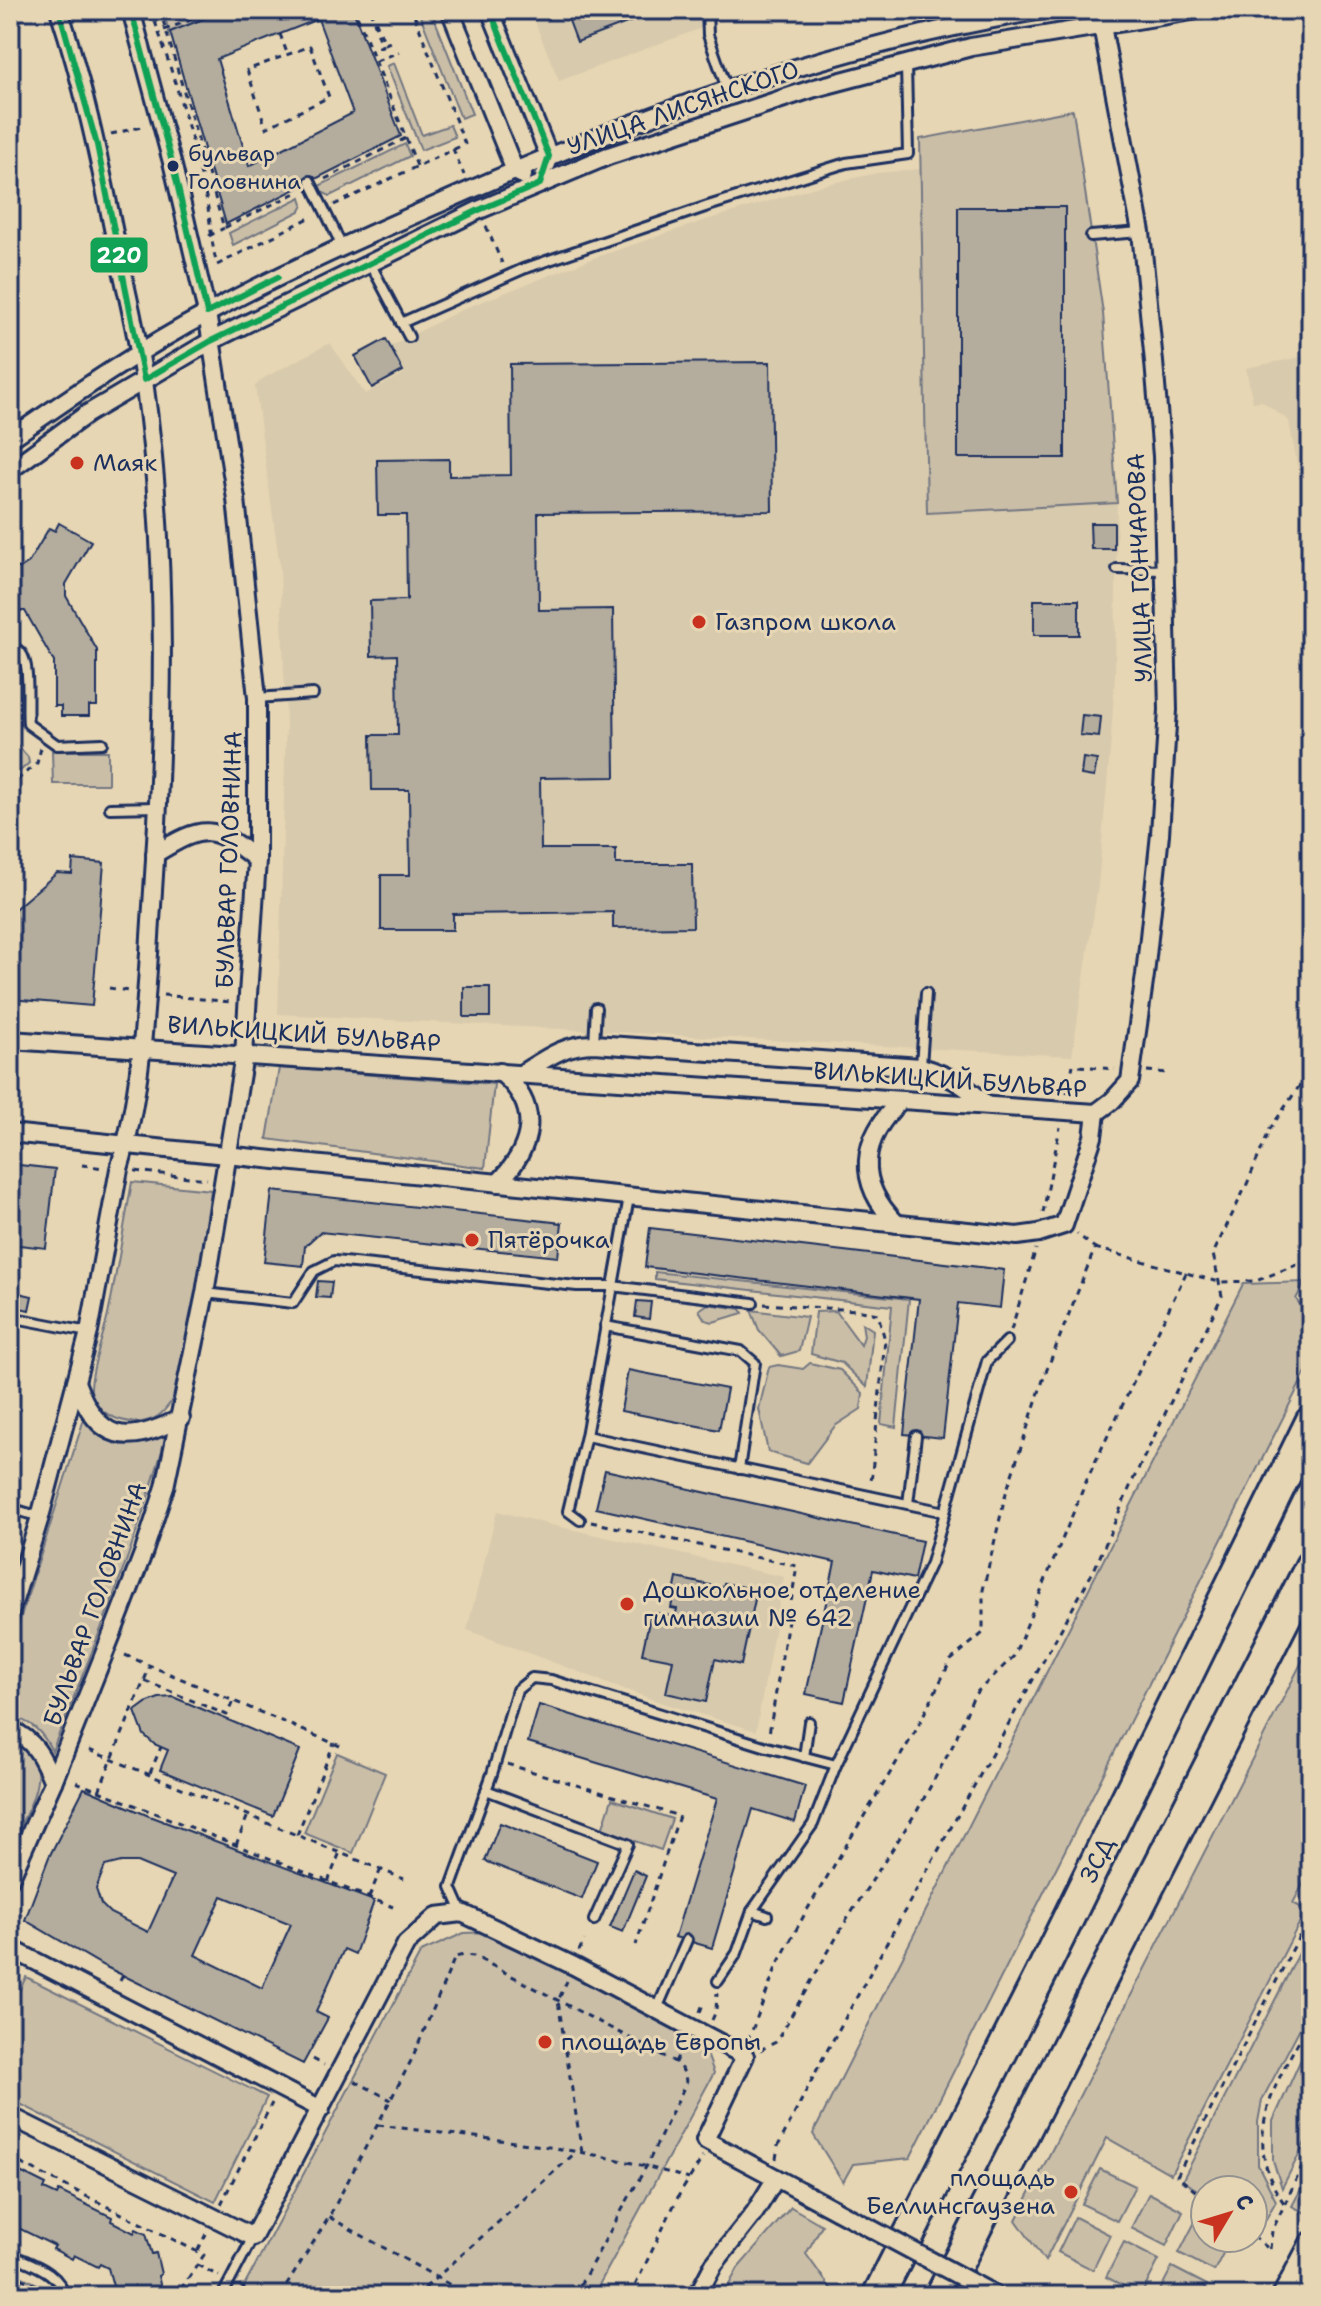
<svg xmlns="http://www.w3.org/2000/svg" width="1321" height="2306" viewBox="0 0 1321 2306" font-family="'Shantell Sans',sans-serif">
  <rect width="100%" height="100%" fill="#e7d6b3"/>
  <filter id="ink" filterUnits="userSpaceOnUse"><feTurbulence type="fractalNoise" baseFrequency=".0125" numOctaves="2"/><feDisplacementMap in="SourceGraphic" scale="16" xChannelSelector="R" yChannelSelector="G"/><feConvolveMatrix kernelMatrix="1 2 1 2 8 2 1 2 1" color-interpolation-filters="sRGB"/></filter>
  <g filter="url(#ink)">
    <!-- built -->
    <g fill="#d8caad">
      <polygon points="530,10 761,10 707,26 559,81"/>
      <polygon points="921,169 927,513 1117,503 1115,675 1111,739 1098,886 1072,1056 278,1014 286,724 280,568 255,386 264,378 330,343 365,394 405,373 389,347 463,309 594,258 700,222 819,186 877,173"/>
      <polygon points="1311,355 1311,512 1306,513 1289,421 1262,401 1253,402 1246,368"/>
      <polygon points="497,1511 547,1524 784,1577 756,1731 656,1701 467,1630"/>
    </g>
    <!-- green -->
    <g fill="#cabea7" stroke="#727682" stroke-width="2">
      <polygon points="163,10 226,10 169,32"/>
      <polygon points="418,10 431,10 472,114 461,118"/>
      <polygon points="394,63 422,135 450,125 455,137 421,150 387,66"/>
      <polygon points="1073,110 1103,313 1117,503 927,513 920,139"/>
      <polygon points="405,144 410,156 330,196 322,192 319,186"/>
      <polygon points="301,197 303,205 300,211 233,245 229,233"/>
      <polygon points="10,737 28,757 29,763 10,780"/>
      <polygon points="52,751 108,751 108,784 53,784"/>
      <polygon points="279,1068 494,1084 485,1168 267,1139"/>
      <path d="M132,1182L211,1190L194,1306L174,1398C168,1406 162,1415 153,1419C131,1429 90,1415 91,1387C92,1364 103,1338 108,1315C117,1271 124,1226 132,1182Z"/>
      <polygon points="655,1272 909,1299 896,1427 881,1424 892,1306 655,1279"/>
      <polygon points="1305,1282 1296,1299 1311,1321 1311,1362 910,2158 853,2164 843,2182 813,2134 1243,1284"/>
      <polygon points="708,1304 741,1309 743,1313 713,1322 705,1320 699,1310"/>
      <polygon points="751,1310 807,1317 799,1351 781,1356 759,1330"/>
      <polygon points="836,1311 861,1345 864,1336 862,1323 873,1330 867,1387 842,1363 811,1354 816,1312"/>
      <polygon points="810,1363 840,1370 863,1393 861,1409 835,1426 807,1463 768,1452 759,1409 769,1367 778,1365 803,1369"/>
      <path d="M84,1419C109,1441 136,1446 167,1433C137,1542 95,1646 52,1751C43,1733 31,1719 10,1718V1651Z"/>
      <polygon points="1311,1644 1311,1869 1293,1903 1306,1910 1171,2174 1107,2138 1045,2261 1016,2220"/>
      <path d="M10,1737C62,1763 27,1808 10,1847Z"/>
      <polygon points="337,1753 385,1773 353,1853 304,1833"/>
      <polygon points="612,1799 672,1819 661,1850 602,1830"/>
      <polygon points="1311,1930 1311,2007 1262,2100 1258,2122 1258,2165 1276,2201 1262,2226 1253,2221 1253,2190 1205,2190 1205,2194 1182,2181"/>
      <polygon points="489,1932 704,2046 714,2073 593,2296 239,2296 421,1952 464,1933"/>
      <polygon points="26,1977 267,2097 215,2202 10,2099 10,2009"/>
      <polygon points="1311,2037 1311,2131 1282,2188 1273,2161 1273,2121"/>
      <polygon points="1100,2169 1135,2186 1117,2221 1082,2204"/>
      <polygon points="1311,2170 1311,2216 1292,2206"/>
      <polygon points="1149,2193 1183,2211 1166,2246 1131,2228"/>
      <polygon points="791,2207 822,2225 806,2254 834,2293 832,2296 723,2296 738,2268"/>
      <polygon points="1075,2217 1110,2235 1093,2270 1058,2252"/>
      <polygon points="1197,2218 1205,2222 1205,2238 1231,2238 1214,2271 1179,2253"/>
      <polygon points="1124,2242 1159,2260 1141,2295 1106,2277"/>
      <polygon points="1172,2267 1207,2285 1201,2296 1157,2296"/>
      <polygon points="14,2273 50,2290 47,2296 10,2294 10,2281"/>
    </g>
    <!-- building -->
    <g fill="#b4ad9e" stroke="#1b2f5e" stroke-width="2" fill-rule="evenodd">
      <path d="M226,10H353L401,136L226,224L170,32ZM318,19L353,113L249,166L217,59Z"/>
      <polygon points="565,10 661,10 577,42"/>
      <rect x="958" y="207" width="107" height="251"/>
      <polygon points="386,339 403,371 372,388 355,356"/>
      <polygon points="770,362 772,511 538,513 539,610 613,609 615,777 540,778 541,849 616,849 616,864 692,864 693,927 613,928 613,912 453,914 453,930 381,930 381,875 410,875 409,790 372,790 371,735 398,735 397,655 371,656 370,601 407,600 406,515 378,515 377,460 449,459 449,476 511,475 510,364"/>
      <polygon points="59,523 91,541 66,584 66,596 97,650 97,706 89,706 89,716 61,716 61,706 54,706 54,662 25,611 10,611 10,568 20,568 29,562 49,528 55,531"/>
      <polygon points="1090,523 1114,523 1114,549 1091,549"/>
      <rect x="1034" y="600" width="45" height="35"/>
      <polygon points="1082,715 1101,717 1099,737 1080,735"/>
      <polygon points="1083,758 1097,760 1094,777 1081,775"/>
      <polygon points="73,860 104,863 92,1006 10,999 10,913 57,873 72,874"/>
      <rect x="464" y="987" width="26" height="30"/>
      <polygon points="10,1164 55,1169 46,1248 10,1244"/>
      <polygon points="272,1191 562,1223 558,1257 320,1232 305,1246 303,1266 264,1262"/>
      <polygon points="650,1228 1004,1270 1000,1308 958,1303 943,1438 904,1434 919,1299 645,1267"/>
      <polygon points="318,1281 332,1282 330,1298 316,1297"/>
      <polygon points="19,1293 32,1296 29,1310 16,1307"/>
      <polygon points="637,1301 651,1302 649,1319 635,1317"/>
      <polygon points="10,1346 20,1348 10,1397"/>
      <polygon points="628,1370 727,1389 719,1430 621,1411"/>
      <polygon points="605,1470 922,1541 914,1579 873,1570 844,1702 806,1694 835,1562 596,1508"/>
      <polygon points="677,1578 723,1588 724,1583 757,1590 741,1665 715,1659 706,1702 666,1693 673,1660 642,1654 651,1612 675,1617 677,1609 671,1608"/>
      <polygon points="173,1697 300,1750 273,1816 160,1770 168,1750 154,1744 144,1735 135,1711 146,1703 159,1698"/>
      <polygon points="539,1705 805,1786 795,1822 753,1809 712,1948 675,1937 717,1799 528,1742"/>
      <path d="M84,1788L149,1816L374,1901L355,1954L344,1949L316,2012L328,2018L303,2064L102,1965L25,1920L49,1857ZM121,1862H137L173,1877L148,1932L110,1913L101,1904L96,1889L105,1866ZM222,1896L291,1924L262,1988L195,1955Z"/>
      <polygon points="500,1823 597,1861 582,1899 485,1861"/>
      <polygon points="634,1870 646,1876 623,1932 610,1927"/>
      <polygon points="10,2167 46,2185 44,2189 57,2195 59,2191 112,2217 111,2221 134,2233 136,2229 146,2234 152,2254 156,2253 161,2274 158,2276 163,2296 106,2296 113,2286 108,2268 100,2264 98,2267 74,2255 72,2259 53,2249 55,2246 10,2224"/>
    </g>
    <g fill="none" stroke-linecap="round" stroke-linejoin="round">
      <defs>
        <g id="service">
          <polyline points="707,10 708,35 727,89"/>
          <polyline points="310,181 342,246"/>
          <polyline points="1091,236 1140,232"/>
          <polyline points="370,263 409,337"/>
          <polyline points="401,323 523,269 708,206 846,163 908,154 906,65"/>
          <polyline points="1117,569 1164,570"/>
          <path d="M10,646C14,648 18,649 21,653C31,665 26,707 28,724L57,745L102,743"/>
          <polyline points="257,698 313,694"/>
          <polyline points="110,808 158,807"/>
          <polyline points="594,1044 596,1008"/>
          <polyline points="921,1066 926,993"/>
          <polyline points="205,1293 293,1303 314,1271 334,1261 577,1286 612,1286 753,1303"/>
          <polyline points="10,1317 88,1332"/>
          <polyline points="605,1326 741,1351 755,1363 739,1469"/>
          <polyline points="586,1436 945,1512"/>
          <polyline points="908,1504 916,1436"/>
          <polyline points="10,1508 40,1517"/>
          <polyline points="580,1520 568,1511 586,1436 629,1197"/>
          <polyline points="804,1757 809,1722"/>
          <polyline points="486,1790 628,1844 594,1920"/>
          <polyline points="752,1911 767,1916"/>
          <polyline points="462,1912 451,1887 492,1774 517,1690 532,1678 551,1680 767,1747 836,1765"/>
          <polyline points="718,1981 737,1953 752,1911 813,1824 836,1765 931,1563 987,1361 1007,1341"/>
          <polyline points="657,2009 687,1940"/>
          <path d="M10,2254C30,2264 60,2271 64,2296"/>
          <polyline points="222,2296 253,2237"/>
        </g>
        <g id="minor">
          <polyline points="450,10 515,171 523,175"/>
          <polyline points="490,10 549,156 547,164"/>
          <path d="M10,439C75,394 140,349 210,312C293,267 380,230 468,191C656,109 841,43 1044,10"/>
          <polyline points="10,470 87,414 211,341 479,210 608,156 815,88 971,47 1198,10"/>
          <path d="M155,854C204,824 213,824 257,860"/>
          <polyline points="10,1040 1096,1113"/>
          <path d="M521,1074C545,1059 564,1044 594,1044L921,1067C948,1075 966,1085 986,1105"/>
          <polyline points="1096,1113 1112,1101 1130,1081 1145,975 1160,834 1168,710 1162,456 1154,362 1141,232 1099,10"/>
          <polyline points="10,1133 1017,1236 1039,1233 1064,1225 1093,1137 1096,1113"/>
          <path d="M498,1183C533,1147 543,1107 500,1072"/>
          <path d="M897,1224C855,1182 860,1140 901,1100"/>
          <path d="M76,1382C99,1444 127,1445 181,1418"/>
          <path d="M10,1613L40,1517L89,1332L119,1169C144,1085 146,993 152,906C164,731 169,555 144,381C137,331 124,282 114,233C99,158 83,83 59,10"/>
          <path d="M10,1729C35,1740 43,1758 53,1782"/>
          <polyline points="10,1879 53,1782 114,1629 144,1551 165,1487 205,1293 244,1055 257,860 257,698 236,499 207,313 173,166 131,10"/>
          <polyline points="10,1948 321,2109"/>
          <polyline points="10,2116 253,2237 406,1944 437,1916 462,1913 574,1966 745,2056 705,2140 836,2210"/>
          <polyline points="697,2296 714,2264 755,2212 776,2178"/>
        </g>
        <g id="tertiary">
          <polyline points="1283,2296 1311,2243"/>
          <polyline points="1306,2296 1311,2286"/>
        </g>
        <g id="motorway">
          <polyline points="878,2296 1040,1976 1311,1422"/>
          <polyline points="941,2296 1311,1566"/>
        </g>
      </defs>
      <!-- service casing -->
      <use href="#service" stroke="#1b2f5e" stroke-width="14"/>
      <!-- minor casing -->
      <use href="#minor" stroke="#1b2f5e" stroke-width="22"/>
      <!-- tertiary casing -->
      <use href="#tertiary" stroke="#1b2f5e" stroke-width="26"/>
      <!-- motorway casing -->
      <use href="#motorway" stroke="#1b2f5e" stroke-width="36"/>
      <!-- path -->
      <g stroke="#1b2f5e" stroke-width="3" stroke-dasharray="6 6" stroke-linecap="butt">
        <path d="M151,10C172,70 191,131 205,193C211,217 210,239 217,265L313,216"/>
        <polyline points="160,10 224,228 300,191"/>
        <polyline points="370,10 382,46 371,50"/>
        <polyline points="371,10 385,44 395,40"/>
        <polyline points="189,20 190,10"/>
        <polyline points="164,30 217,10"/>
        <polyline points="280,34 287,53"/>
        <polygon points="310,46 329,97 266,128 247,70"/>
        <polyline points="376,61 399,52"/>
        <polyline points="111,134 146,126"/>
        <polyline points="406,138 417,166"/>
        <polyline points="453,149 464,175"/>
        <polyline points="325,179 406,138 355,10"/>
        <polyline points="334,205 465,144 412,10"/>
        <polyline points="486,226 502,263"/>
        <polyline points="209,236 224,228"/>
        <polyline points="10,790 17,780 37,763 41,748"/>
        <polyline points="109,988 129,991"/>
        <polyline points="163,995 231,1002"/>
        <polyline points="1079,1066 1115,1069"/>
        <polyline points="1147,1071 1167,1073"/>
        <polyline points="1067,1093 1073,1065"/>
        <polyline points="82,1165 104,1168"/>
        <polyline points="135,1171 207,1179"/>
        <polyline points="1043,1213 1060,1127"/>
        <polyline points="1095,1248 1219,1282 1256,1281 1296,1265 1311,1266"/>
        <polyline points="764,1304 856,1310 878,1314 885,1340 871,1483"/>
        <polyline points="1011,1330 1036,1249"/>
        <polyline points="591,1522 797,1566 769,1734"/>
        <polyline points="125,1655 340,1746"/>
        <polyline points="145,1681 227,1715 233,1701"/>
        <polyline points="89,1750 404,1879"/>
        <polyline points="507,1764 679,1816 636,1945"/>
        <polyline points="150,1773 161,1747"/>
        <polyline points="76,1782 393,1907"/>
        <polyline points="99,1791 150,1666"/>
        <polyline points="297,1835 334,1743"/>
        <polyline points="236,1845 248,1815"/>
        <polyline points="328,1882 340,1852"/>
        <polyline points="369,1897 381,1869"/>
        <polyline points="10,1909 22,1915"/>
        <polyline points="579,1951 584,1940"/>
        <polyline points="120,1981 123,1975"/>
        <polyline points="567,1981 558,2001 582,2153"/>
        <polyline points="10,1991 19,1972"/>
        <polyline points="700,2012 703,2004"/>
        <polyline points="712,2020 716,2011 717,1993"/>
        <polyline points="748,2041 777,1965 807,1910 915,1732 951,1660 983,1633 983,1590 1006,1493 1044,1377 1095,1248 1077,1234"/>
        <polyline points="760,2050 776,2042 846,1921 917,1811 953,1745 974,1695 1014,1656 1088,1477 1187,1271"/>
        <polyline points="313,2059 324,2065"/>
        <polyline points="675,2062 684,2044"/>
        <polyline points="355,2081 391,2100"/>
        <path d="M378,2125C481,2139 589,2146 689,2179"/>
        <polyline points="10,2158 204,2255 176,2296"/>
        <polyline points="776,2159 778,2146 823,2058 1095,1568 1132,1482 1222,1296 1213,1254 1247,1184 1270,1129 1311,1069"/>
        <polyline points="1205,2199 1177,2176 1311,1913"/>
        <path d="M1284,2203C1237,2138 1278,2079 1311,2019"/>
        <polyline points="221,2204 272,2103"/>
        <polyline points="329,2217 470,2296"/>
        <polyline points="1253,2236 1269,2249"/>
        <polyline points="1270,2249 1272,2231 1311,2148"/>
        <polyline points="198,2250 207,2232"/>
        <polyline points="197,2265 219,2276"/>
        <polyline points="10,2273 46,2290"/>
        <polyline points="15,2276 20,2296"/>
        <polyline points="240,2286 259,2296"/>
        <polyline points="39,2296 51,2293"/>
        <polyline points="280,2296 329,2217 413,2057 455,1957 464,1955 474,1956 675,2062 685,2073 686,2083 647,2165 574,2296"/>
        <polyline points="416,2296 574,2154"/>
        <polyline points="630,2296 679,2195 703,2157"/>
      </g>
      <!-- service -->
      <use href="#service" stroke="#e7d6b3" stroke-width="8"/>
      <!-- minor -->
      <use href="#minor" stroke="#e7d6b3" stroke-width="16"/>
      <!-- tertiary -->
      <use href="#tertiary" stroke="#e7d6b3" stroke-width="20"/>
      <!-- motorway -->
      <use href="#motorway" stroke="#e7d6b3" stroke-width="30"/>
      <defs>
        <polyline id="minor-bridge" points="836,2210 997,2296"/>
      </defs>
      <!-- minor-bridge casing -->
      <use href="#minor-bridge" stroke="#1b2f5e" stroke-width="22" stroke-linecap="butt"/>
      <!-- minor-bridge -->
      <use href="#minor-bridge" stroke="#e7d6b3" stroke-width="16"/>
      <defs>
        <g id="bus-1">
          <polyline points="59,10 97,145 144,380 211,341 479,210 540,184 549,156 490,10"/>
          <polyline points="131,10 173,166 207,313 278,277"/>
        </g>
      </defs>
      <!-- bus-1 casing -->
      <use href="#bus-1" stroke="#e7d6b3" stroke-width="12"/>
      <!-- bus-1 -->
      <use href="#bus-1" stroke="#11a255" stroke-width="6"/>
    </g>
  </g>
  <!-- markers -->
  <circle fill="#1b2f5e" stroke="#e7d6b3" stroke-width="3" cx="173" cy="166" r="7"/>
  <g fill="#c8321e" stroke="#e7d6b3" stroke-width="3">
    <circle cx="77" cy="463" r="8"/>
    <circle cx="699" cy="622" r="8"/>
    <circle cx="472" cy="1240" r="8"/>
    <circle cx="627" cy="1604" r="8"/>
    <circle cx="545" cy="2042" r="8"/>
    <circle cx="1071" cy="2192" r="8"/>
  </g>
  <g text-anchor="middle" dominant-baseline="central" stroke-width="6" stroke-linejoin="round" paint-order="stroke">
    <!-- bus labels -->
    <g font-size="22" fill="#1b2f5e" stroke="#e7d6b3" text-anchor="start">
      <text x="188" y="153">бульвар<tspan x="188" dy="28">Головнина</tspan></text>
    </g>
    <!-- street labels -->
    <g font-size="24" fill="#1b2f5e" stroke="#e7d6b3">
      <text transform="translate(683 108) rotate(-19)">УЛИЦА ЛИСЯНСКОГО</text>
      <text transform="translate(1140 568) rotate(-92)">УЛИЦА ГОНЧАРОВА</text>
      <text transform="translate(229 860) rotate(-88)">БУЛЬВАР ГОЛОВНИНА</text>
      <text transform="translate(304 1034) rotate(4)">ВИЛЬКИЦКИЙ БУЛЬВАР</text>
      <text transform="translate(950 1080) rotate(4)">ВИЛЬКИЦКИЙ БУЛЬВАР</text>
      <text transform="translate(95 1604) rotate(-70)">БУЛЬВАР ГОЛОВНИНА</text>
      <text transform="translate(1097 1860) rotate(-64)">ЗСД</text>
    </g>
    <!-- poi labels -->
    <g font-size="24" fill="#1b2f5e" stroke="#e7d6b3" text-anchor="start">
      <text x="93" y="463">Маяк</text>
      <text x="715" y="622">Газпром школа</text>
      <text x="488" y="1240">Пятёрочка</text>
      <text x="643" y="1590">Дошкольное отделение<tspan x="643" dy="28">гимназии № 642</tspan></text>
      <text x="561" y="2042">площадь Европы</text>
      <text x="1055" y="2178" text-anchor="end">площадь<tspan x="1055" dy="28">Беллинсгаузена</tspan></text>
    </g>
  </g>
  <rect stroke="#e7d6b3" stroke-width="3" x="89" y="236" width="60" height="38" rx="8" fill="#11a255"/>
  <g font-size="22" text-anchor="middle" font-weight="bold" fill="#fff">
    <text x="119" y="263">220</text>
  </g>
  <!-- margin -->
  <rect width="1321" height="2306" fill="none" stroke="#e7d6b3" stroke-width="40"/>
  <rect x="20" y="20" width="1281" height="2266" fill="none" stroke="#1b2f5e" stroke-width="3" filter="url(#ink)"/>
  <!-- north arrow -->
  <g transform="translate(1229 2214) rotate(52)"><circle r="38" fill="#e7d6b3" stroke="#959391" stroke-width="2"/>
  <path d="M0-6L14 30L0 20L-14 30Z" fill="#c8321e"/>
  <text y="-12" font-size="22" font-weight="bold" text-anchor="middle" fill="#1b2f5e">С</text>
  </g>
</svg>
